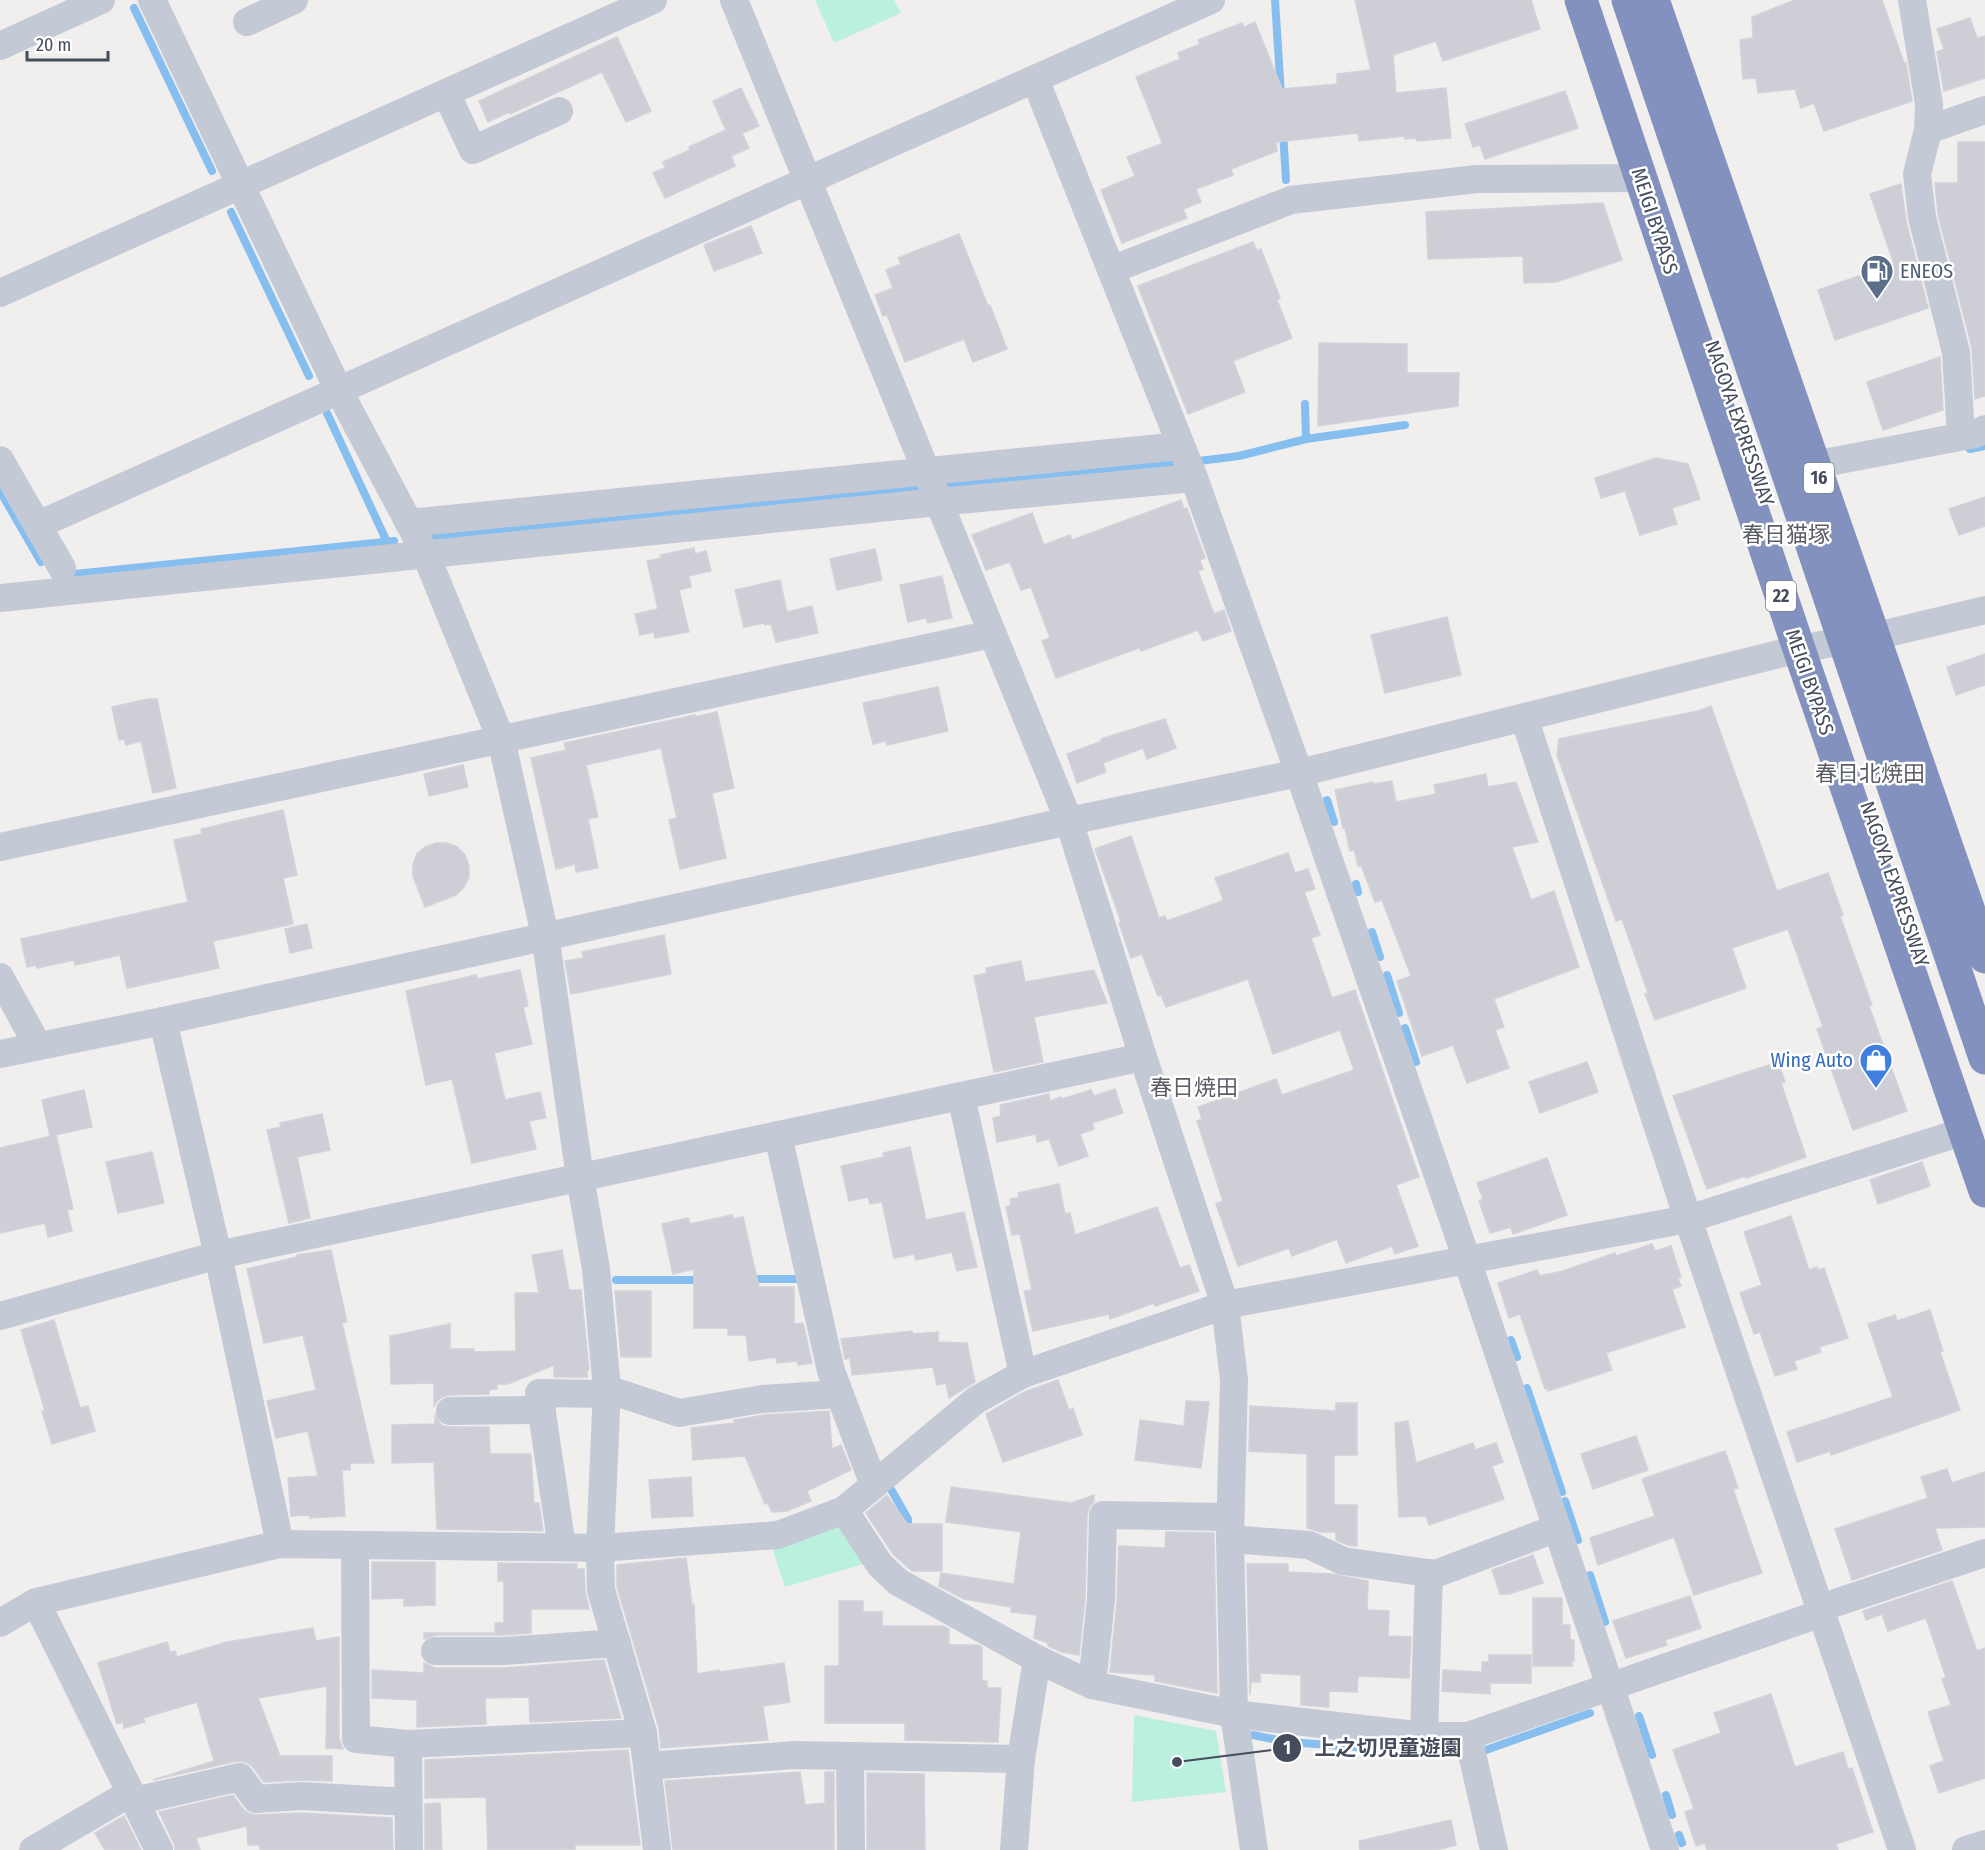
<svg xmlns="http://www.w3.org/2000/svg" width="1985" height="1850" viewBox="0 0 1985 1850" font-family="'Fira Sans Condensed','Noto Sans JP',sans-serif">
  <rect width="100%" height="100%" fill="#f1eeee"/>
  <!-- green -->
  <g fill="#baf0dd">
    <polygon points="815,0 894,0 901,13 834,43"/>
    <polygon points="841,1522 867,1563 785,1587 771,1545"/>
    <polygon points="1134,1715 1216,1731 1226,1792 1132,1802"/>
  </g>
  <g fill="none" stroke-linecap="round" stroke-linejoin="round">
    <!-- stream -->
    <g stroke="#85beef" stroke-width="8">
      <polyline points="1275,0 1281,95"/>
      <polyline points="134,8 212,171"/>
      <polyline points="1283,132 1286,180"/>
      <polyline points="231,212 309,376"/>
      <polyline points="1305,404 1306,439"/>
      <polyline points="327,413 387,542"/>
      <polyline points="1970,449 1985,446"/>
      <polyline points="1199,461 1239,456 1306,439 1405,425"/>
      <polyline points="944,487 1179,463"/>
      <polyline points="0,491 41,562"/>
      <polyline points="434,537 917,489"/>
      <polyline points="65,575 394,541"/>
      <polyline points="1327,800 1334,822"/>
      <polyline points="1356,884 1358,892"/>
      <polyline points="1372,932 1380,957"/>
      <polyline points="1387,975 1399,1013"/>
      <polyline points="1405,1028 1416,1062"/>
      <polyline points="748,1279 797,1279"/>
      <polyline points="616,1280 705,1280"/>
      <polyline points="1511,1340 1517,1357"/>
      <polyline points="1527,1388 1562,1492"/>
      <polyline points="889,1486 908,1519 908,1534"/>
      <polyline points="1565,1501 1578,1540"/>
      <polyline points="1590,1575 1605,1622"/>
      <polyline points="1639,1716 1652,1755"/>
      <polyline points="1253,1735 1288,1742 1454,1754"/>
      <polyline points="1486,1750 1590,1713"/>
      <polyline points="1666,1795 1672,1815"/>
      <polyline points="1679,1835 1682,1843"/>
    </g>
  </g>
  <!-- building -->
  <g fill="#cdced6" stroke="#d2d2da" stroke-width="1.5">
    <polygon points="1355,0 1531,0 1540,29 1443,61 1436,41 1393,55 1396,93 1446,88 1451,138 1417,141 1416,138 1405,139 1405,136 1359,141 1358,133 1276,142 1277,151 1231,169 1233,175 1196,189 1201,202 1183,209 1187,218 1122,243 1101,190 1135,176 1127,157 1161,144 1162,142 1136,77 1180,59 1178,53 1200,44 1198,40 1242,23 1244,27 1255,22 1282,89 1337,84 1337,74 1371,70"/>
    <polygon points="1795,0 1882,0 1904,63 1906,63 1912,101 1824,131 1814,103 1801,108 1795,89 1758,93 1756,78 1743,79 1740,40 1753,38 1752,17"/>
    <polygon points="1970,18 1977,38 1985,36 1985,78 1944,91 1937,52 1944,49 1937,29"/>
    <polygon points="617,37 651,111 626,122 602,72 510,114 509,112 488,122 479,101"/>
    <polygon points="741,88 759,126 742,133 749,148 731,156 735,166 665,198 653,173 665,168 663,162 690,150 689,147 726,130 713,101"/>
    <polygon points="1565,91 1578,128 1485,159 1480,145 1473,147 1465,124"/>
    <polygon points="1958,142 1985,142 1985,396 1975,399 1972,348 1938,214 1935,183 1958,183"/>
    <polygon points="1901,184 1906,221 1928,308 1835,340 1818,290 1894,264 1870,194"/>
    <polygon points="1603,203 1622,260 1556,282 1524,283 1523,256 1428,259 1426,212"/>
    <polygon points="751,226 762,253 714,271 704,245"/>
    <polygon points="959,234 988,306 990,305 1007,349 973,362 964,339 905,362 887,315 883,316 875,295 893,288 886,270 901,264 898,258"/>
    <polygon points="1253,242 1257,251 1261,249 1280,298 1277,300 1292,338 1233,361 1245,392 1188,414 1138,286"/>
    <polygon points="1319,343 1407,344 1407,373 1459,373 1458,406 1318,426"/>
    <polygon points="1940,357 1943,410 1883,430 1867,382"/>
    <polygon points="1656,458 1688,464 1700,499 1672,508 1677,524 1640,535 1625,491 1601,498 1595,478"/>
    <polygon points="1985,497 1985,526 1959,535 1949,509"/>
    <polygon points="1181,500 1184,509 1187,508 1205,558 1200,560 1203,569 1198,571 1214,614 1224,610 1231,631 1203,641 1198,630 1141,651 1139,648 1056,678 1042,641 1050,638 1031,587 1021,590 1010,562 986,570 972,535 1032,513 1044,545 1070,535 1072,540"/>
    <polygon points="694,548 695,554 706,551 711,571 689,576 691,587 679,590 689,632 655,638 654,632 640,635 635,614 658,609 647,561 661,558 660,555"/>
    <polygon points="875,549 882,580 837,590 830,559"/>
    <polygon points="942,576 952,618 928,623 926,618 908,622 900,585"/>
    <polygon points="780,580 787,612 812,606 818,633 776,642 771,624 765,625 764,623 744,627 735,590"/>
    <polygon points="1447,617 1461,675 1385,693 1371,635"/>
    <polygon points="1985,654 1985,685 1956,695 1947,667"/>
    <polygon points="938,687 948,731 887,745 886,741 873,744 863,703"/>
    <polygon points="148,699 157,699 176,788 153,793 141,741 126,745 124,739 119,740 112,707"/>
    <polygon points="1711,706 1777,891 1828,873 1843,915 1840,916 1872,1005 1869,1006 1907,1111 1853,1130 1817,1029 1823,1027 1788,929 1732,948 1746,988 1655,1020 1645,994 1648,993 1622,919 1616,921 1557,755 1559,739 1698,711"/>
    <polygon points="717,712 734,788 712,793 726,858 680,869 669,820 677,818 661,748 586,765 598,817 588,819 598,868 576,872 575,864 556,869 531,758 566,750 564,743 695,715 695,717"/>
    <polygon points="1165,719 1176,748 1147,759 1143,748 1103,763 1106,772 1077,783 1067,754 1102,741 1101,739"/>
    <polygon points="463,765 468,787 429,796 424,774"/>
    <polygon points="1486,774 1488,787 1516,782 1538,842 1512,847 1531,900 1554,891 1579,967 1494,999 1504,1027 1495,1030 1509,1068 1467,1083 1453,1045 1422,1056 1397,981 1411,976 1382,900 1375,902 1361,865 1358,866 1354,850 1350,851 1345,828 1343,828 1335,790 1373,782 1374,784 1392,781 1396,802 1436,794 1434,785"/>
    <polygon points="283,810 297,875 283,878 293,924 213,941 219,968 127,988 120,955 75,965 74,960 37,968 36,965 27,967 21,939 188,902 174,840 202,834 201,829"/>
    <polygon points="1131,836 1159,918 1165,916 1167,921 1222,901 1223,899 1215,878 1288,853 1295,873 1308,869 1315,889 1304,892 1320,935 1311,938 1332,998 1355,990 1419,1177 1396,1185 1418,1246 1395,1254 1392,1246 1346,1263 1337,1239 1292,1256 1289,1248 1238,1266 1216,1204 1223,1201 1197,1121 1202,1119 1198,1107 1276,1079 1282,1095 1354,1070 1340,1030 1273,1054 1248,979 1166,1007 1161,995 1158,996 1142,954 1131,958 1119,923 1121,922 1117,910 1095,849"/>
    <polygon points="436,843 447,843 457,847 465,855 469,866 469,877 464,887 456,895 425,907 413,876 413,864 417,854 425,847"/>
    <polygon points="307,924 312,948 290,953 285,929"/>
    <polygon points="664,935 671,974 571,994 565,961 584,958 582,952"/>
    <polygon points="1021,961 1025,982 1094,970 1107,1003 1034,1017 1043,1062 994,1072 974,976 987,973 986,968"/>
    <polygon points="520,970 528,1006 523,1007 532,1044 494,1053 505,1100 540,1092 546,1118 529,1121 536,1149 472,1163 452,1079 426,1085 406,991 476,975 477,979"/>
    <polygon points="1587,1062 1598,1092 1540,1113 1529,1082"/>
    <polygon points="1778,1062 1785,1082 1781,1083 1806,1157 1746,1178 1745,1176 1707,1189 1673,1096"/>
    <polygon points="1115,1089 1123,1113 1092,1123 1094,1129 1080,1134 1088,1156 1059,1166 1049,1139 1037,1142 1036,1134 997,1142 993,1118 1001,1116 1000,1105 1049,1094 1050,1101 1061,1097 1062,1099 1091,1090 1094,1096"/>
    <polygon points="84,1090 92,1127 50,1136 42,1100"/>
    <polygon points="322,1114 330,1150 297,1157 310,1218 289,1223 267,1130 281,1127 280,1123"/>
    <polygon points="56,1135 73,1209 67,1210 72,1231 48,1237 45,1223 0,1233 0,1148"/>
    <polygon points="910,1147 926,1220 964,1212 977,1267 957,1271 952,1252 916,1260 914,1254 894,1258 882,1202 870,1204 868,1197 849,1201 841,1166 884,1157 883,1153"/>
    <polygon points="152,1152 164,1203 118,1213 106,1162"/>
    <polygon points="1547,1158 1567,1215 1513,1234 1511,1227 1490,1233 1479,1201 1483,1199 1477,1183"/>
    <polygon points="1922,1162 1930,1186 1878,1204 1870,1180"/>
    <polygon points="1059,1184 1065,1214 1070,1213 1075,1235 1157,1207 1180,1268 1189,1265 1199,1291 1155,1306 1154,1303 1110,1319 1109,1314 1033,1331 1024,1291 1032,1290 1020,1234 1012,1235 1006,1207 1011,1205 1010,1199 1019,1197 1018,1193"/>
    <polygon points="732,1215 733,1219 743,1217 759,1287 794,1287 794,1324 803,1323 812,1363 798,1365 797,1361 777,1363 776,1357 749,1361 746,1335 728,1335 728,1328 694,1328 694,1269 673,1274 662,1224 688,1218 690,1224"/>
    <polygon points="1791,1216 1809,1270 1817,1267 1818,1270 1824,1268 1848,1338 1819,1347 1821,1352 1794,1361 1797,1369 1775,1376 1760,1332 1754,1334 1740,1293 1762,1285 1744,1232"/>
    <polygon points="1652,1244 1655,1251 1671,1246 1681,1277 1678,1278 1681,1286 1672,1289 1685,1327 1606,1353 1612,1370 1548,1391 1547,1388 1545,1389 1520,1314 1509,1318 1498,1283 1537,1270 1540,1276 1563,1271 1615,1253 1616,1256"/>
    <polygon points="331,1250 347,1322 342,1323 374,1463 350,1463 350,1470 342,1470 345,1516 310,1518 310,1515 291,1516 288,1478 318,1476 308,1431 276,1438 267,1401 316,1390 303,1335 264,1343 247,1269 297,1257 297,1255"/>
    <polygon points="562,1250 569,1290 581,1290 589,1370 587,1370 587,1377 554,1377 554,1365 508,1384 497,1384 497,1389 489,1390 489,1394 450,1395 442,1397 436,1402 434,1407 434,1383 391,1384 390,1336 450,1324 450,1349 474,1349 474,1352 516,1351 515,1293 539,1293 532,1255"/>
    <polygon points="615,1291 651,1291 651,1357 621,1357"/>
    <polygon points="1930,1310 1943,1351 1940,1352 1960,1410 1831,1455 1830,1451 1797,1462 1787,1432 1893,1397 1868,1324 1895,1315 1897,1321"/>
    <polygon points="54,1320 80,1408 88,1406 95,1431 52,1444 42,1411 45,1411 21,1330"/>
    <polygon points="912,1331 912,1334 938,1332 938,1342 967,1343 975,1382 949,1398 946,1383 937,1385 933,1367 852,1375 850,1358 845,1359 841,1339"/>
    <polygon points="1058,1380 1069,1410 1073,1408 1082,1435 1003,1462 986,1414 1024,1392"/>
    <polygon points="1186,1401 1209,1402 1201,1468 1135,1460 1140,1420 1184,1426"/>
    <polygon points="1336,1403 1357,1403 1357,1455 1334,1455 1334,1505 1357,1505 1357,1546 1348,1545 1336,1540 1336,1532 1320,1532 1307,1528 1307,1454 1249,1451 1250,1406 1336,1411"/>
    <polygon points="829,1411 832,1449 841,1445 851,1470 807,1491 811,1501 787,1511 772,1512 768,1503 765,1504 745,1456 693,1460 691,1428 735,1423 734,1420 764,1415"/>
    <polygon points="435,1415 441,1425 450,1427 489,1427 490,1454 531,1454 534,1503 539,1503 543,1531 437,1529 434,1462 392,1463 392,1425 435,1424"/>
    <polygon points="1408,1421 1416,1463 1473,1443 1475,1450 1496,1443 1503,1462 1492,1466 1504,1499 1429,1525 1426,1516 1399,1517 1395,1423"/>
    <polygon points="1636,1436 1648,1470 1593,1489 1581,1454"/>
    <polygon points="1725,1451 1738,1488 1733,1489 1762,1573 1694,1595 1674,1537 1598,1565 1590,1538 1655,1516 1642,1479"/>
    <polygon points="1947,1469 1952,1483 1985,1472 1985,1527 1935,1528 1942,1550 1852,1580 1835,1529 1928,1498 1921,1477"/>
    <polygon points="691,1477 693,1516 652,1518 649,1480"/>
    <polygon points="951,1487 1071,1503 1094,1495 1094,1502 1089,1507 1087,1515 1085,1598 1079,1655 1062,1652 1048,1646 1048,1643 1034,1638 1037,1615 1011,1612 1011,1607 964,1599 939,1586 941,1573 1014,1584 1021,1532 946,1522"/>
    <polygon points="887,1495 907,1524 942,1524 942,1571 912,1571 893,1554 866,1513"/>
    <polygon points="1166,1532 1214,1533 1217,1693 1155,1681 1155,1675 1110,1672 1117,1601 1119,1546 1165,1548"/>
    <polygon points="1533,1555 1543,1583 1509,1594 1500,1594 1492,1570"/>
    <polygon points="686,1558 692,1605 694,1604 697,1674 719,1670 720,1672 784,1663 790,1702 763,1706 768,1740 661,1748 659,1728 617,1587 617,1565"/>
    <polygon points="372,1562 435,1562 435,1605 404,1606 404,1598 372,1599"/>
    <polygon points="498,1563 577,1564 577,1569 584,1569 585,1591 589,1609 531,1609 531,1633 503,1635 435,1635 424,1639 424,1633 495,1633 495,1623 504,1623 504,1581 498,1581"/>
    <polygon points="1247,1564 1288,1564 1288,1572 1332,1574 1368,1581 1367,1610 1389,1611 1388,1636 1411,1637 1409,1678 1358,1676 1357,1692 1329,1691 1329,1707 1301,1705 1301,1675 1260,1673 1260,1682 1251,1682 1250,1695"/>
    <polygon points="1952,1581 1977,1651 1985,1648 1985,1778 1939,1793 1930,1766 1944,1761 1928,1712 1951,1705 1942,1679 1946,1678 1926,1618 1888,1631 1882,1614 1866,1620 1863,1611"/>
    <polygon points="1690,1596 1701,1628 1665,1640 1667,1645 1626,1658 1613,1621"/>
    <polygon points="1533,1598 1562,1598 1562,1625 1570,1625 1570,1640 1574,1640 1574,1661 1572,1661 1572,1666 1533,1666"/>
    <polygon points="839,1601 863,1601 863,1612 882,1612 882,1626 943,1626 949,1629 949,1645 978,1645 982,1647 982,1681 987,1681 987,1688 1001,1688 998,1742 905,1740 905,1723 825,1723 825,1666 839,1666"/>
    <polygon points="313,1628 316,1641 339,1637 339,1739 343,1749 326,1748 327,1686 258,1698 280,1756 332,1756 332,1781 300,1780 264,1782 253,1767 246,1762 237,1761 153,1780 214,1761 197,1702 143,1718 145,1722 124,1728 123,1722 117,1724 98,1663 167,1642 170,1652 175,1651 177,1657 227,1642"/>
    <polygon points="1489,1655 1531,1655 1531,1683 1490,1683 1490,1694 1442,1691 1443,1670 1482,1672 1482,1662 1489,1662"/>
    <polygon points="604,1660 621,1718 530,1722 529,1697 485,1698 486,1724 417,1727 417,1700 372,1698 372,1670 424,1673 424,1663 435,1668 504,1668"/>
    <polygon points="1771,1694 1795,1767 1843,1752 1848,1769 1852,1768 1873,1832 1836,1844 1838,1850 1707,1850 1705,1843 1696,1846 1685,1812 1694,1809 1673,1750 1721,1733 1714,1713"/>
    <polygon points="628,1750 640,1845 575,1845 575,1849 488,1850 486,1797 425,1798 425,1760"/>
    <polygon points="800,1772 805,1805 825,1803 825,1772 834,1772 834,1850 673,1850 665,1781"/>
    <polygon points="867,1773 924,1774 925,1850 867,1850"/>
    <polygon points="233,1795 243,1809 250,1814 257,1815 301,1813 392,1818 393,1850 260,1850 260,1845 248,1845 247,1826 196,1838 200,1850 175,1850 174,1843 159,1812"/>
    <polygon points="440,1803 442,1850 425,1850 425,1804"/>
    <polygon points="124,1816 141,1850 105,1850 95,1833"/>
    <polygon points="1451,1820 1456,1845 1437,1850 1360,1850 1359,1841"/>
  </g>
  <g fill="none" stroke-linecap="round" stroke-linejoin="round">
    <!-- minor -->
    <g stroke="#c4c9d6" stroke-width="28">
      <polyline points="152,0 339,391 426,555 501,739 545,935 580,1177 596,1269 607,1389 600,1548 601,1590 643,1733 657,1850"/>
      <polyline points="734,0 1069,821 1143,1057 1225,1305 1234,1380 1230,1539 1234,1714 1254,1850"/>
      <polyline points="1912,0 1929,104 1928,130 1917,174 1922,217 1956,352 1961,436"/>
      <polyline points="247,22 294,0"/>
      <polyline points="0,46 101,0"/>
      <polyline points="1035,79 1194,478 1299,773 1467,1260 1665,1850"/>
      <polyline points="446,93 473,150 559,111"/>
      <polyline points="1928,130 1985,110"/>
      <polyline points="1111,270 1291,200 1477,179 1640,178"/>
      <polyline points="0,293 653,0"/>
      <polyline points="0,460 62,568"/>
      <polyline points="1824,463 1975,434 1985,429"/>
      <polyline points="409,523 1180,446"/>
      <polyline points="38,525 1211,0"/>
      <polyline points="0,598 938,502 1194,478"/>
      <polyline points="1524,717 1688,1219 1902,1850"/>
      <polyline points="0,847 992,634"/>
      <polyline points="0,977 38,1046"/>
      <polyline points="163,1021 218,1255 280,1544"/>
      <polyline points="0,1054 163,1021 1069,821 1299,773 1799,649 1884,634 1985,610"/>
      <polyline points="961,1096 1023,1374"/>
      <polyline points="778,1135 831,1371 874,1485"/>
      <polyline points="0,1316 218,1255 1143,1057"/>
      <polyline points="607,1389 679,1413 762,1399 839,1394"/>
      <polyline points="450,1411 542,1410"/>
      <polyline points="844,1510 880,1565 898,1582 1037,1659 1092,1685 1234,1714 1424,1736 1468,1736 1822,1613"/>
      <polyline points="1230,1539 1309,1545 1343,1561 1435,1574 1557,1528"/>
      <polyline points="355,1545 356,1739 408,1744 409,1850"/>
      <polyline points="562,1547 539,1393 607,1394"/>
      <polyline points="36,1602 159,1850"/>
      <polyline points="1820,1608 1985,1553"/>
      <polyline points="0,1623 36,1602 280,1544 600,1548 778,1535 844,1510 976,1400 1023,1374 1225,1305 1688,1219 1965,1131"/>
      <polyline points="435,1651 504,1651 617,1643"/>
      <polyline points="1092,1685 1101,1599 1103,1515 1230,1517"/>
      <polyline points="1424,1736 1429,1573"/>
      <polyline points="1468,1736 1494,1850"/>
      <polyline points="408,1744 643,1733"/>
      <polyline points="850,1756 851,1850"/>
      <polyline points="647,1766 795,1755 1021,1759"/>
      <polyline points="134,1801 240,1777 256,1799 301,1796 408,1802"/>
      <polyline points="33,1850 130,1793"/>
      <polyline points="1014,1850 1021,1759 1037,1659"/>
      <polyline points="1966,1850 1985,1844"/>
    </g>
    <!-- highway -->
    <g stroke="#8391bf" stroke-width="33">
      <polyline points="1581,0 1799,649 1985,1191"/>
      <polyline points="1628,0 1985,1058"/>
      <polyline points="1653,0 1985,957"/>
    </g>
  </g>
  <!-- icons -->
  <defs>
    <symbol id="fuel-pin" viewBox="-11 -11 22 30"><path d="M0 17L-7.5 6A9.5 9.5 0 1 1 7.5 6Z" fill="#5c6f8a" stroke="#fff"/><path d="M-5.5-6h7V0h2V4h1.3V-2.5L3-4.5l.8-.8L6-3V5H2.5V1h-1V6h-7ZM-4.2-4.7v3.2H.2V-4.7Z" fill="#fff"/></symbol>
    <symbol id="shop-pin" viewBox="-11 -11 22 30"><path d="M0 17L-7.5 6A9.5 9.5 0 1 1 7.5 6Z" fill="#3f7fe0" stroke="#fff"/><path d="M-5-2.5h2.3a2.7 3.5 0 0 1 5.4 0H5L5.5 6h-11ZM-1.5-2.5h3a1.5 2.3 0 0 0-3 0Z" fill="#fff"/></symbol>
  </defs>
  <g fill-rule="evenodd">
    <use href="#fuel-pin" x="1858" y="252" width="38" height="52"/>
    <use href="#shop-pin" x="1857" y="1041" width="38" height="52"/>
  </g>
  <g text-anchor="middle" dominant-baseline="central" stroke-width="5" stroke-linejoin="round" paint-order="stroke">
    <!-- shield labels -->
    <g fill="#fff" stroke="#7d828d" stroke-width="1.5">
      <rect x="1804" y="463" width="30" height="30" rx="4.5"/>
      <rect x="1766" y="581" width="30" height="30" rx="4.5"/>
    </g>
    <g font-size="18" font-weight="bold" fill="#454c5c">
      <text x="1819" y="478">16</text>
      <text x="1781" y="596">22</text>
    </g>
    <!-- street labels -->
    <g font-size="20" fill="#454c5c" stroke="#fff">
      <text transform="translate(1655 221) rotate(72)">MEIGI BYPASS</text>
      <text transform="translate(1740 423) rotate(71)">NAGOYA EXPRESSWAY</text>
      <text transform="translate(1810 682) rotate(71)">MEIGI BYPASS</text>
      <text transform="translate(1895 884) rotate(71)">NAGOYA EXPRESSWAY</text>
    </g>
    <!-- service labels -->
    <g font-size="20" fill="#4e5e75" stroke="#fff" text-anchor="start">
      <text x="1900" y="271">ENEOS</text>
    </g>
    <!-- shop labels -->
    <g font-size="20" fill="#366cbe" stroke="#fff" text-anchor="end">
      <text x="1853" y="1060">Wing Auto</text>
    </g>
    <!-- quarter labels -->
    <g font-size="22" fill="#5a5c63" stroke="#fff">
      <text x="1786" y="534">春日猫塚</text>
      <text x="1870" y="773">春日北焼田</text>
      <text x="1194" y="1087">春日焼田</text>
    </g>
  </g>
  <!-- callouts -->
  <path fill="none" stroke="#454c5c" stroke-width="2" d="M1177 1762L1287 1748"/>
  <g fill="#454c5c" stroke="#fff" stroke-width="2">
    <circle cx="1177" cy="1762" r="6"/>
    <circle cx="1287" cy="1748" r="15"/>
  </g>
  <g font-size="18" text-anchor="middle" font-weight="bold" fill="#fff">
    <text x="1287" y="1754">1</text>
  </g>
  <g font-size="21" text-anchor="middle" font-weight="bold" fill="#454c5c" stroke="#fff" stroke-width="5" stroke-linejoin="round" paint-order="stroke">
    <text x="1388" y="1755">上之切児童遊園</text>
  </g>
  <!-- scale -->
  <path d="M27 51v9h81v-9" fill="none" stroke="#454c5c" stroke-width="3"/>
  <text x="36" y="51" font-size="18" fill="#454c5c" stroke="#ffffff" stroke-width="4.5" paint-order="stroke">20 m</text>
</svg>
